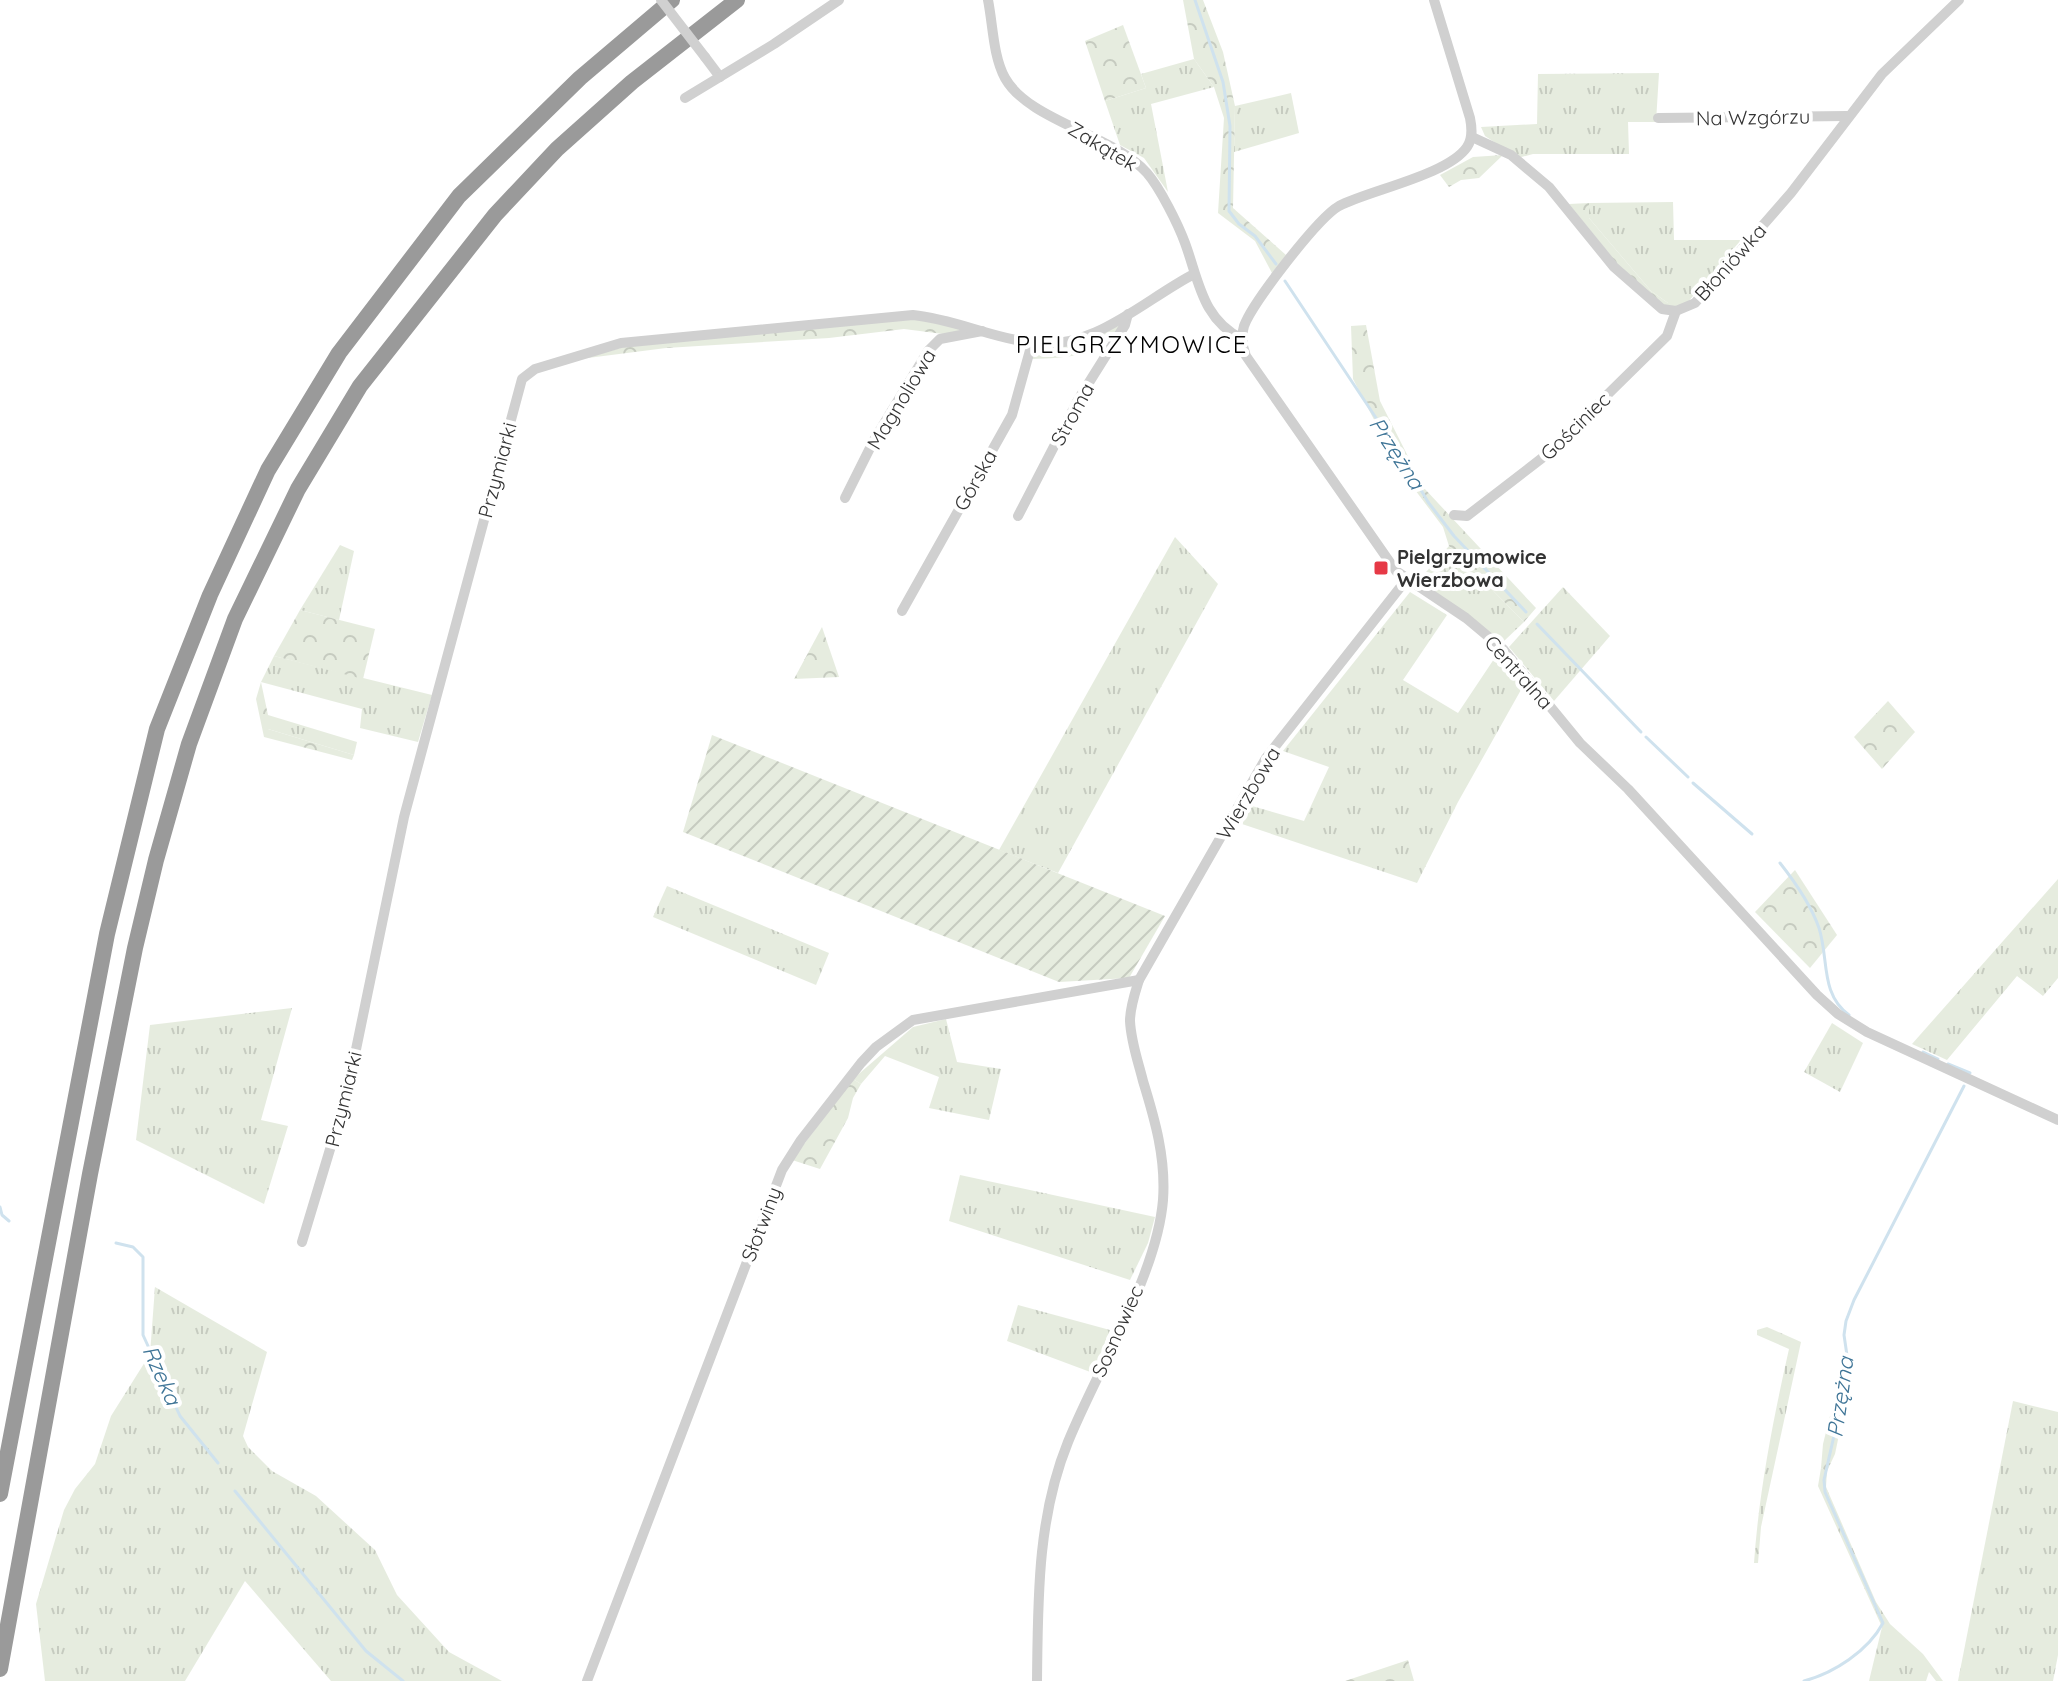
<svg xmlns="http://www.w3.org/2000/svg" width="2058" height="1681" viewBox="0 0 2058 1681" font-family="Quicksand,sans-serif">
  <defs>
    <pattern id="grass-tufts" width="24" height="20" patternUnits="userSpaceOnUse" patternTransform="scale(2)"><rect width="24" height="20" fill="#e6ecdf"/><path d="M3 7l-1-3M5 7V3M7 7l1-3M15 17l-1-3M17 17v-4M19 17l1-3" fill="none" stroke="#c6cbc0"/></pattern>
    <pattern id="forest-crowns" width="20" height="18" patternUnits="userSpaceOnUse" patternTransform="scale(2)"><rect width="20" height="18" fill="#e6ecdf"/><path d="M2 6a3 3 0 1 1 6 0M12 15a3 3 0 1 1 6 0" fill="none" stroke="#c6cbc0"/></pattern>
    <pattern id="garden-furrows" width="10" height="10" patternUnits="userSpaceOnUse" patternTransform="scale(2)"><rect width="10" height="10" fill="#e6ecdf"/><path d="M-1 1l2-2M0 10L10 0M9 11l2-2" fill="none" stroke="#c6cbc0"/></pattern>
  </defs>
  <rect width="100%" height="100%" fill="#fff"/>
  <!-- grass -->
  <g fill="url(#grass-tufts)">
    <polygon points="1194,59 1214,87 1151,104 1168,192 1144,158 1120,145 1105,101 1146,88 1141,74"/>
    <polygon points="1659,73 1656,122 1628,122 1629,154 1533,154 1518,158 1485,136 1481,127 1537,124 1538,74"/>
    <polygon points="1291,93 1299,133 1234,152 1235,106"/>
    <polygon points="1673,202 1674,240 1741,240 1687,303 1668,303 1651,291 1589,218 1589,203"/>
    <polygon points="1175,537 1218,584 1058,873 999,850"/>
    <polygon points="340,545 354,551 339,620 300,610"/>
    <polygon points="1449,546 1524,622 1503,642 1419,580"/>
    <polygon points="1563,587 1610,636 1554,701 1509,647"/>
    <polygon points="1410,592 1447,615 1403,680 1458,713 1496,656 1522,688 1458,802 1417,883 1242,824 1252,806 1304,821 1329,767 1283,751"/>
    <polygon points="274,656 432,695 418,742 360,728 362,709 261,682"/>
    <polygon points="268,715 357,742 354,755 268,729"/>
    <polygon points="2058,879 2058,978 2043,996 2017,976 1947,1060 1912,1044"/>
    <polygon points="667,886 829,953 816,985 653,917"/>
    <polygon points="292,1008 261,1120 288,1126 264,1204 136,1140 150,1025"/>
    <polygon points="946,1019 957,1062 1001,1069 989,1120 929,1108 939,1077 885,1056 861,1084 853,1079 913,1027"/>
    <polygon points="1832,1023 1863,1043 1840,1092 1804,1072"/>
    <polygon points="960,1175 1155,1217 1148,1243 1130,1280 949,1221"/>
    <polygon points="155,1287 267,1352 243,1436 248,1447 272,1471 316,1496 375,1550 397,1595 449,1652 502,1681 331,1681 245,1581 185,1681 45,1681 36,1604 64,1510 75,1489 95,1464 111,1416 150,1354"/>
    <polygon points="1018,1305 1110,1330 1093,1373 1007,1341"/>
    <path d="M1767,1327L1801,1342L1761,1527L1758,1563H1754C1759,1491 1773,1420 1789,1349L1757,1335V1330Z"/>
    <polygon points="2013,1401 2058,1412 2058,1655 2053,1681 1958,1681"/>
    <polygon points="1821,1468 1827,1471 1826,1487 1876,1602 1890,1624 1923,1654 1943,1681 1936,1681 1929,1672 1926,1681 1869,1681 1882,1627 1818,1486"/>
  </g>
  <!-- forest -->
  <g fill="url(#forest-crowns)">
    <polygon points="1183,0 1203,0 1223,52 1235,106 1233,208 1286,255 1272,273 1255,241 1218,213 1224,118 1214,87 1194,59"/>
    <polygon points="1123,25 1146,88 1105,101 1085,41"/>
    <polygon points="1503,155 1479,178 1461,180 1449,187 1440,175 1473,157"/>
    <polygon points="1589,203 1589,218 1651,291 1668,303 1687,303 1679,308 1666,307 1622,270 1569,204"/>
    <polygon points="912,319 938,322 974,331 943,334 904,329 829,338 666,348 580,359 628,346"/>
    <path d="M1121,323C1107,357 1063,358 1032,359L1036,346C1066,353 1094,335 1121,323Z"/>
    <polygon points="1366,325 1380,401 1424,488 1536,608 1524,622 1449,546 1443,527 1400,470 1353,379 1351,326"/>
    <polygon points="300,610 375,629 363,679 274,656"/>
    <polygon points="822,627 839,677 794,679"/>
    <polygon points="261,682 268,715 268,729 354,755 352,760 264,737 256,699"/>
    <polygon points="1888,701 1915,732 1882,769 1854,737"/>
    <polygon points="1795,870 1837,935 1810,968 1755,912"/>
    <polygon points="853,1079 861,1084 853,1098 848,1118 820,1169 792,1160"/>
    <polygon points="1844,1360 1854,1363 1835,1454 1827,1471 1821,1468 1823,1444"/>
    <polygon points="1408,1660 1414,1681 1345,1681"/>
  </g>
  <!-- garden -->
  <polygon fill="url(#garden-furrows)" points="712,735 1165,916 1129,978 1059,982 683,832"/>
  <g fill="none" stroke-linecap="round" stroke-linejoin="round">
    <!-- stream -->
    <g stroke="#cfe2ee" stroke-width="3">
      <polyline points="1195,0 1223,82 1230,126 1229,211 1239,224 1255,236 1276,264"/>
      <polyline points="1285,281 1400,454 1428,502 1454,536 1526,612"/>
      <polyline points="1537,624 1641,732"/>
      <polyline points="1646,737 1688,777"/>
      <polyline points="1693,783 1752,834"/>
      <path d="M1780,863C1795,882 1811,905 1819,928C1829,959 1820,994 1849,1015"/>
      <polyline points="1923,1052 1938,1059"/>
      <polyline points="1948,1064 1970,1073"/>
      <polyline points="0,1207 2,1215 9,1221"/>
      <polyline points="116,1243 133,1247 143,1257 143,1335 180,1416 218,1463"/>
      <polyline points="235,1491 366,1651 403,1681"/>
      <path d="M1804,1681C1834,1673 1868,1651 1883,1623L1825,1492L1824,1480L1849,1369L1844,1335L1846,1321L1854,1300L1964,1086"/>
    </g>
    <!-- minor -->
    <g stroke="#d0d0d0" stroke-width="10">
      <path d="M988,0C993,25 993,56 1005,78C1029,121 1112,134 1147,173C1160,188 1178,224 1185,243C1199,281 1202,319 1242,339"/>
      <path d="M1434,0L1470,118C1472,128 1473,138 1467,147C1448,175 1370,190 1339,206C1318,218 1252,303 1244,326C1241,336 1242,346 1246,356L1396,571L1466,618L1503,649L1580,743L1628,789L1817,995L1838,1014L1867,1032L2058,1120"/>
      <polyline points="705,57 720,77"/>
      <polyline points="685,98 774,44 839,0"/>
      <polyline points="1658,118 1847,116"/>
      <polyline points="1472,137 1511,155 1549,187 1614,267 1662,309 1676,311 1695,303 1791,193 1882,74 1959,0"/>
      <polyline points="845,498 874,440 928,351 940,339 982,331"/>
      <polyline points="1454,515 1467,516 1546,455 1667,336 1676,311"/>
      <polyline points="1018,516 1078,400 1125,325 1128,314"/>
      <polyline points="902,611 1012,415 1032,343"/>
      <path d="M302,1242L347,1093L404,817L522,379L535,369L621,343L913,315C954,319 992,338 1033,343C1093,351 1144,300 1194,274"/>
      <polyline points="587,1681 782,1170 801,1140 861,1063 876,1047 913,1020 1139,980"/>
      <path d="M1037,1681C1038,1600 1037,1518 1068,1442C1097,1370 1157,1275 1163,1200C1166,1158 1155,1120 1143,1081C1138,1061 1131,1042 1130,1021C1130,1007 1135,993 1139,980L1266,758L1406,580"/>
    </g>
    <!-- highway -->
    <g stroke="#9a9a9a" stroke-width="16">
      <polyline points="0,1494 107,934 157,729 210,595 268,470 339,353 459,196 580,78 672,0"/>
      <polyline points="0,1669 90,1174 135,948 156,860 189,744 235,619 298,489 360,386 495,215 557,149 632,82 737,0"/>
    </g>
    <!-- minor-bridge -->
    <polyline stroke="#d0d0d0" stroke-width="10" points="661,0 705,57"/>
  </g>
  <!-- markers -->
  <rect fill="#e63946" stroke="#fff" stroke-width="3" x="1373" y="560" width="16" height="16" rx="4"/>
  <g text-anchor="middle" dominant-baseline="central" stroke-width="8" stroke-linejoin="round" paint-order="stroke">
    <!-- street labels -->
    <g font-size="20" fill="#333" stroke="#fff">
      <text transform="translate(1753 117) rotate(-1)">Na Wzgórzu</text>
      <text transform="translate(1103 146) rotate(31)">Zakątek</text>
      <text transform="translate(1730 262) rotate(-48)">Błoniówka</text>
      <text transform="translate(901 399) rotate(-59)">Magnoliowa</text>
      <text transform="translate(1072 414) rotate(-61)">Stroma</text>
      <text transform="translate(1575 426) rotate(-44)">Gościniec</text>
      <text transform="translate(497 470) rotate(-75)">Przymiarki</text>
      <text transform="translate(975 480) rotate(-61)">Górska</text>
      <text transform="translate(1519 672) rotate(48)">Centralna</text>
      <text transform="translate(1248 793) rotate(-59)">Wierzbowa</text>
      <text transform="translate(343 1099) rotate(-76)">Przymiarki</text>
      <text transform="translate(761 1224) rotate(-69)">Słotwiny</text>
      <text transform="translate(1117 1331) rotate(-66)">Sosnowiec</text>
    </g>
    <!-- poi labels -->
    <g font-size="20" font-weight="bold" fill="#333" stroke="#fff" text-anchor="start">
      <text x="1397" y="556">Pielgrzymowice<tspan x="1397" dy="23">Wierzbowa</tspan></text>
    </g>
    <!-- water labels -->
    <g font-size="22" font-style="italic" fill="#3f7597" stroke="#fff">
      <text transform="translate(1397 453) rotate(57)">Przężna</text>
      <text transform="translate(162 1375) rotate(66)">Rzeka</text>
      <text transform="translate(1840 1397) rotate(-82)">Przężna</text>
    </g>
    <!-- quarter labels -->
    <g font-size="24" letter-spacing="2" fill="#000" stroke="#fff">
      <text x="1132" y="344">PIELGRZYMOWICE</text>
    </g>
  </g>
</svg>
